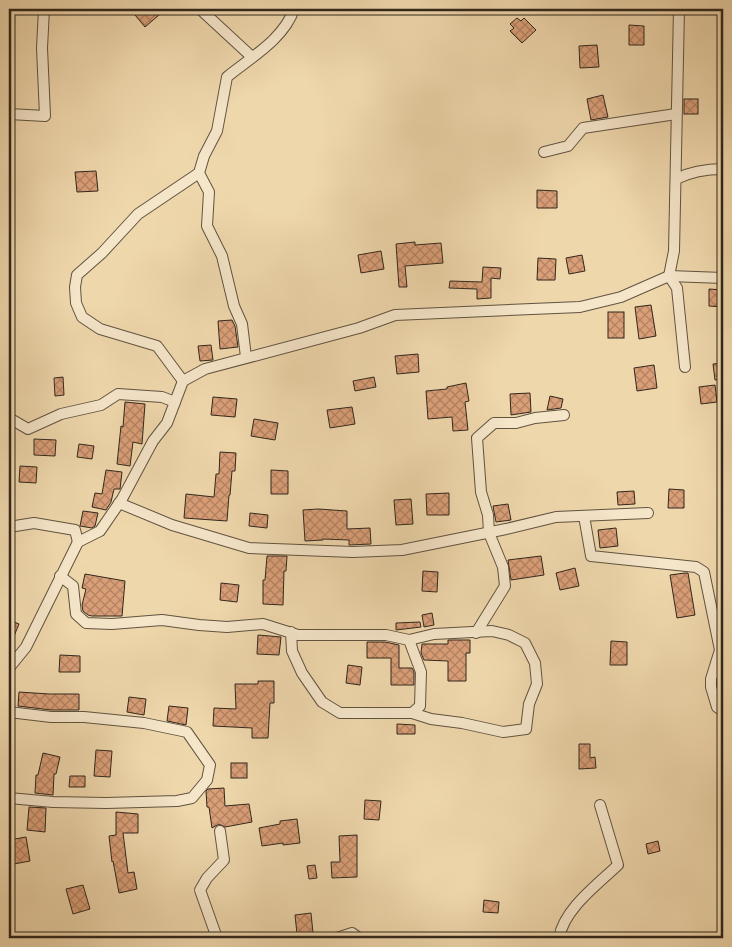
<svg xmlns="http://www.w3.org/2000/svg" width="732" height="947" viewBox="0 0 732 947" font-family="'IM FELL DW Pica',serif">
  <defs>
    <pattern id="building-cross-hatch" width="8" height="8" patternUnits="userSpaceOnUse" patternTransform="scale(1.25)"><rect width="8" height="8" fill="#db9f78"/><path d="M0 0l8 8M0 8l8-8" fill="none" stroke="#b28262"/></pattern>
  </defs>
  <rect width="100%" height="100%" fill="#efd7ac"/>
  <filter id="stains"><feTurbulence type="fractalNoise" baseFrequency=".004" numOctaves="4"/><feColorMatrix values="0 0 0 0 .2 0 0 0 0 .09 0 0 0 0 .02 0 0 0 .5 -.17"/></filter>
  <radialGradient id="worn" r=".72"><stop offset=".6" stop-color="#630" stop-opacity="0"/><stop offset="1" stop-color="#630" stop-opacity=".3"/></radialGradient>
  <!-- building -->
  <g fill="url(#building-cross-hatch)" stroke="#31271c">
    <polygon points="130,9 166,9 145,27"/>
    <polygon points="517,18 521,21 524,18 536,30 522,43 510,31 514,28 510,24"/>
    <polygon points="629,25 644,26 644,45 629,45"/>
    <polygon points="597,45 599,67 580,68 579,46"/>
    <polygon points="603,95 608,117 591,120 587,99"/>
    <rect x="684" y="99" width="14" height="15"/>
    <polygon points="96,171 98,191 77,192 75,172"/>
    <polygon points="537,190 557,191 557,208 537,208"/>
    <polygon points="415,242 415,245 441,243 443,263 405,266 407,287 399,287 396,244"/>
    <polygon points="381,251 384,269 361,273 358,255"/>
    <polygon points="582,255 585,271 569,274 566,258"/>
    <polygon points="538,258 556,259 555,280 537,280"/>
    <polygon points="483,267 501,268 500,279 491,278 491,298 477,299 477,289 449,288 450,281 482,282"/>
    <polygon points="709,289 723,290 723,307 709,306"/>
    <polygon points="651,305 656,336 639,339 635,307"/>
    <rect x="608" y="312" width="16" height="26"/>
    <polygon points="232,320 235,326 238,347 220,349 218,321"/>
    <polygon points="211,345 213,360 200,361 198,346"/>
    <polygon points="418,354 419,372 397,374 395,356"/>
    <polygon points="723,363 723,379 715,380 713,364"/>
    <polygon points="654,365 657,388 637,391 634,368"/>
    <polygon points="63,377 64,395 55,396 54,378"/>
    <polygon points="374,377 376,387 355,391 353,381"/>
    <polygon points="466,383 469,401 465,402 468,430 453,431 452,417 428,419 426,391 447,389 447,387"/>
    <polygon points="715,385 717,402 701,404 699,387"/>
    <polygon points="530,393 531,412 511,415 510,394"/>
    <polygon points="550,396 563,399 561,408 547,410"/>
    <polygon points="213,397 237,399 235,417 211,415"/>
    <polygon points="125,402 145,404 142,444 133,442 130,466 117,464 121,426 123,427"/>
    <polygon points="352,407 355,424 330,428 327,410"/>
    <polygon points="254,419 278,423 275,440 251,436"/>
    <polygon points="34,439 56,440 55,456 34,455"/>
    <polygon points="79,444 94,446 92,459 77,457"/>
    <polygon points="220,452 236,453 235,471 232,471 230,495 229,495 227,521 184,518 186,494 214,497 216,474 219,474"/>
    <polygon points="20,466 37,467 36,483 19,482"/>
    <polygon points="106,470 122,472 120,489 114,489 111,502 106,510 92,507 95,493 102,494"/>
    <polygon points="271,470 288,471 288,494 271,494"/>
    <polygon points="669,489 684,490 684,508 668,508"/>
    <polygon points="634,491 635,504 618,505 617,492"/>
    <polygon points="449,493 449,515 427,515 426,494"/>
    <polygon points="411,499 413,524 396,525 394,500"/>
    <polygon points="508,504 511,520 496,522 493,506"/>
    <polygon points="318,509 347,511 347,529 370,528 371,544 349,545 349,540 323,539 323,540 305,541 303,510"/>
    <polygon points="83,511 98,513 95,526 92,528 80,526"/>
    <polygon points="250,513 268,515 267,528 249,526"/>
    <polygon points="616,528 618,546 600,548 598,530"/>
    <polygon points="267,556 287,556 286,571 284,571 283,605 263,604 263,580 265,580"/>
    <polygon points="541,556 544,575 511,580 508,560"/>
    <polygon points="575,568 579,586 560,590 556,573"/>
    <polygon points="423,571 438,572 437,592 422,591"/>
    <polygon points="685,573 688,573 695,615 677,618 670,575"/>
    <polygon points="85,574 125,581 122,616 92,616 88,615 83,611 82,605 86,589 82,588"/>
    <polygon points="221,583 239,585 237,602 220,600"/>
    <polygon points="432,613 434,625 424,627 422,615"/>
    <polygon points="9,620 19,624 9,648"/>
    <polygon points="420,622 421,627 396,630 396,623"/>
    <polygon points="258,635 281,637 279,655 257,654"/>
    <polygon points="448,640 470,640 470,653 466,653 466,681 448,681 448,661 424,660 421,653 422,644 448,644"/>
    <polygon points="611,641 627,642 627,665 610,665"/>
    <polygon points="367,642 385,642 399,645 399,668 412,668 414,672 414,685 391,685 391,658 367,658"/>
    <polygon points="60,655 80,656 80,672 59,672"/>
    <polygon points="348,665 362,667 360,685 346,683"/>
    <polygon points="258,681 274,681 274,703 270,703 268,738 252,738 252,728 213,726 214,708 236,709 235,684 258,684"/>
    <polygon points="19,692 49,694 79,694 79,710 51,710 18,706"/>
    <polygon points="129,697 146,699 144,715 127,712"/>
    <polygon points="169,706 188,708 186,725 167,721"/>
    <polygon points="397,724 415,725 415,734 397,734"/>
    <polygon points="579,744 590,744 590,758 595,757 596,768 579,769"/>
    <polygon points="96,750 112,751 110,777 94,776"/>
    <polygon points="43,753 60,757 56,774 54,774 53,795 35,793 36,775 38,775"/>
    <rect x="231" y="763" width="16" height="15"/>
    <polygon points="70,776 85,776 85,787 69,787"/>
    <polygon points="224,788 225,806 249,804 252,822 225,827 219,824 212,828 209,807 207,807 206,791 208,789"/>
    <polygon points="365,800 381,801 379,820 364,819"/>
    <polygon points="29,807 46,808 45,832 27,830"/>
    <polygon points="116,812 138,814 138,833 123,833 128,873 134,872 137,889 119,893 113,861 112,862 109,836 116,835"/>
    <polygon points="297,819 300,843 283,845 283,843 262,846 259,828 280,824 280,821"/>
    <polygon points="357,835 357,877 332,878 331,862 340,862 339,836"/>
    <polygon points="26,837 30,861 14,864 9,840"/>
    <polygon points="658,841 660,851 648,854 646,844"/>
    <polygon points="315,865 317,878 309,879 307,866"/>
    <polygon points="83,885 90,909 73,914 66,889"/>
    <polygon points="484,900 499,902 498,913 483,912"/>
    <polygon points="311,913 313,933 297,934 295,915"/>
  </g>
  <g fill="none" stroke-linecap="round" stroke-linejoin="round">
    <defs>
      <g id="minor">
        <polyline points="200,9 252,57"/>
        <polyline points="679,9 674,251 669,276 677,288 685,367"/>
        <polyline points="9,114 45,116 42,48 44,9"/>
        <polyline points="544,152 568,146 583,128 676,114"/>
        <path d="M676,179C692,171 706,169 723,169"/>
        <path d="M246,357L242,324L234,306L222,256L207,226L209,192L199,173L204,156L217,131L227,77C250,58 284,39 294,9"/>
        <polyline points="183,381 157,346 100,329 82,317 76,303 75,287 77,275 102,253 138,214 199,173"/>
        <polyline points="9,418 28,429 61,414 101,405 118,394 162,397 175,402"/>
        <polyline points="119,503 172,525 249,548 353,552 402,550 506,529 556,517 648,513"/>
        <polyline points="584,516 591,556 696,567 704,572 720,650 711,679 711,687 717,707 723,711"/>
        <polyline points="9,527 34,523 75,530 78,542"/>
        <polyline points="60,576 73,586 76,614 86,623 112,624 162,620 199,625 227,627 263,624 298,635 386,635 409,640 421,672 420,706 412,713 340,713 322,702 302,673 292,651 291,632"/>
        <polyline points="476,633 505,586 503,567 489,533 488,515 481,492 477,438 494,423 516,423 535,418 564,415"/>
        <polyline points="409,640 434,634 492,631 509,635 525,643 535,663 537,684 529,704 526,729 503,732 462,723 431,719 412,713"/>
        <polyline points="9,668 26,647 78,542 100,531 122,499 153,441 167,423 183,381 205,369 359,328 395,315 580,307 621,297 669,276 723,278"/>
        <polyline points="9,712 51,717 84,717 144,723 187,732 210,765 207,780 192,798 177,801 106,803 53,802 9,798"/>
        <polyline points="217,938 200,890 207,878 224,860 220,831"/>
        <polyline points="337,938 352,933 359,938"/>
        <path d="M559,938C564,909 597,885 618,865L600,805"/>
      </g>
    </defs>
    <!-- minor casing -->
    <use href="#minor" stroke="#605340" stroke-width="12"/>
    <!-- minor -->
    <use href="#minor" stroke="#f5e5c9" stroke-width="10"/>
  </g>
  <!-- margin -->
  <rect width="732" height="947" fill="none" stroke="#efd7ac" stroke-width="30"/>
  <rect x="10" y="10" width="712" height="927" fill="none" stroke="#31271c" stroke-width="2.5"/>
  <rect x="15" y="15" width="702" height="917" fill="none" stroke="#31271c"/>
  <rect width="100%" height="100%" filter="url(#stains)"/>
  <rect width="100%" height="100%" fill="url(#worn)"/>
</svg>
